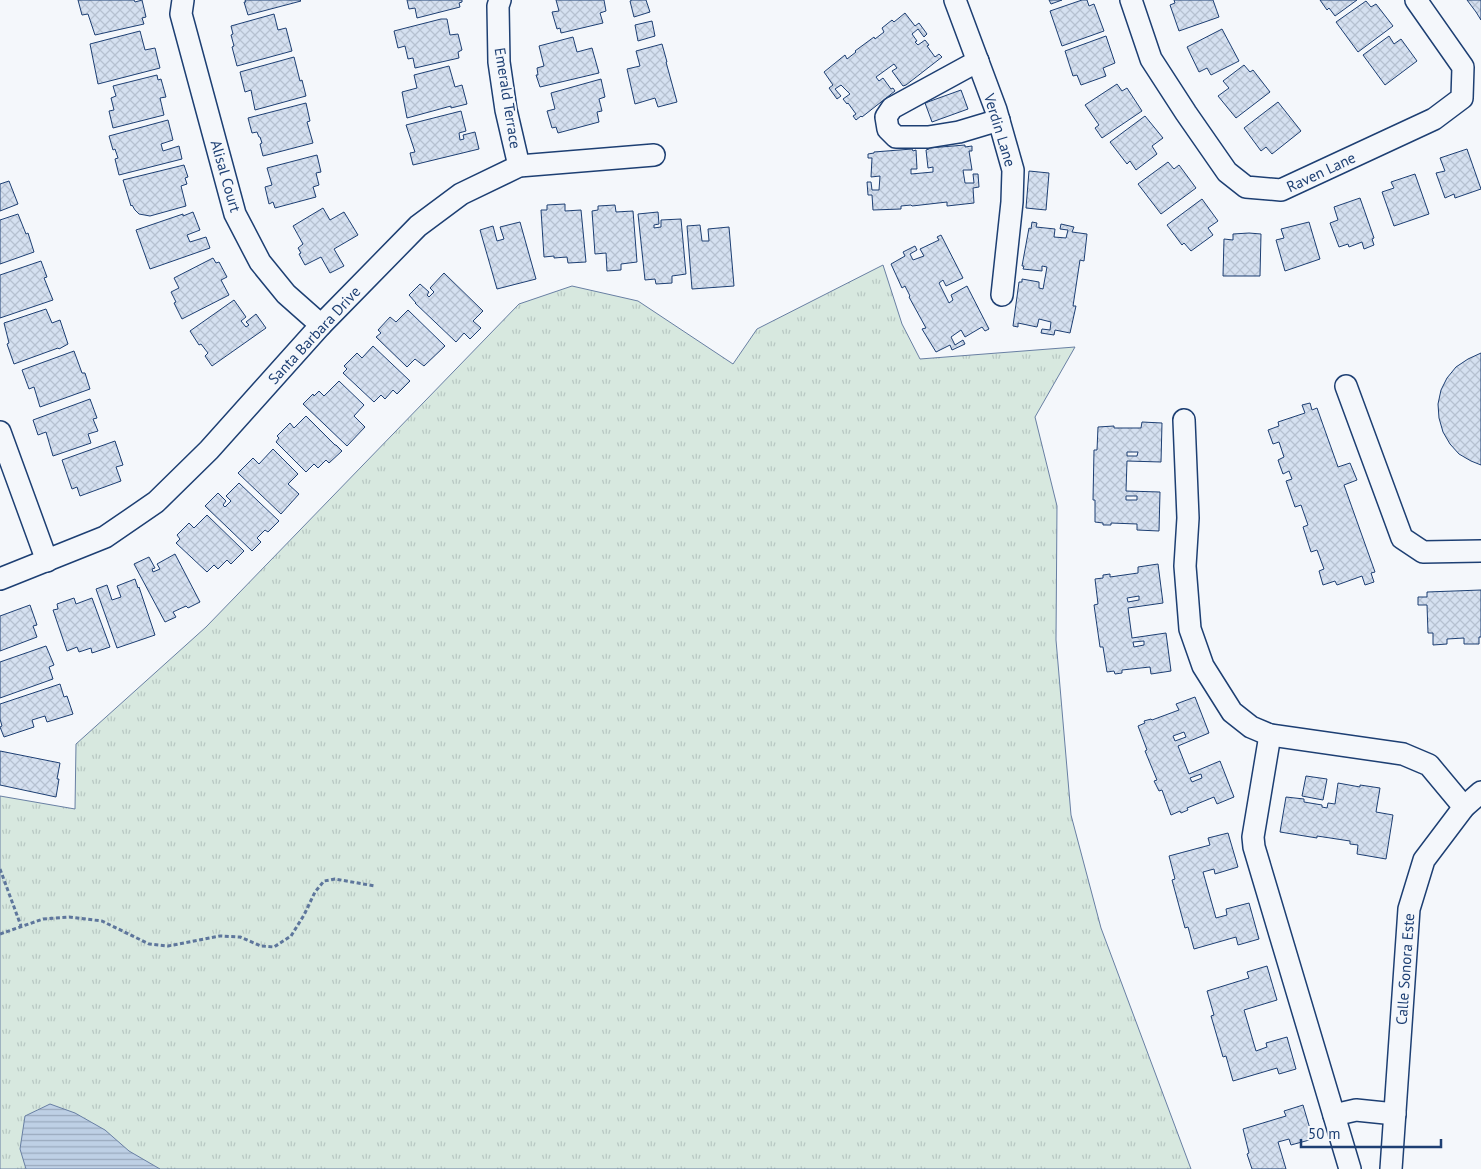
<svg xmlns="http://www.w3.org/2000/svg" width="1481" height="1169" viewBox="0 0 1481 1169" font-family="'PT Sans',sans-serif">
  <defs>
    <pattern id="grass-tufts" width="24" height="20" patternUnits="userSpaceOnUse" patternTransform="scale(1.25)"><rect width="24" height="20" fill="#d7e8df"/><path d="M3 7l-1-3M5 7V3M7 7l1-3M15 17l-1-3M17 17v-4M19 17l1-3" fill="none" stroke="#b8c8c3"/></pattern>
    <pattern id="water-rules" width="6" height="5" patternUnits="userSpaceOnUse" patternTransform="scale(1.25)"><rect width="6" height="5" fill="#bed0e5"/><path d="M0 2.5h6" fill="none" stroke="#9aaabe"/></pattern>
    <pattern id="building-cross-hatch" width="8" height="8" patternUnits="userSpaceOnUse" patternTransform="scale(1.25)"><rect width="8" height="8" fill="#d5e0f0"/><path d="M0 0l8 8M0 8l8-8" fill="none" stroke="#b6c1d1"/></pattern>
  </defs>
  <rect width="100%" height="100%" fill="#f4f7fb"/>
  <!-- grass -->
  <polygon fill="url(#grass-tufts)" stroke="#687fa3" points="883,265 902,324 920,359 1075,347 1035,417 1057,506 1056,640 1071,815 1101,928 1191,1169 0,1169 0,796 75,809 76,744 206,627 519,304 572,286 638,301 733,364 757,329"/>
  <!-- water -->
  <polygon fill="url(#water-rules)" stroke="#687fa3" points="50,1104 75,1113 105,1130 129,1151 160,1169 26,1169 20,1149 25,1116"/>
  <!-- building -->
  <g fill="url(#building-cross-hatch)" stroke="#1d3f73" fill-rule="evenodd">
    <polygon points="78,0 134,0 135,2 142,0 146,17 142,18 144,24 95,35 88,14 82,15"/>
    <polygon points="245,0 300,0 301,1 248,15 244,2 246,2"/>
    <polygon points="407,0 462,0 462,2 459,3 460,7 417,18 415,8 409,9"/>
    <polygon points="556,0 604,0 606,11 600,13 603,23 561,33 560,28 557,29 552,12 559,11"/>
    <polygon points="632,0 646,0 650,12 634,17 630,1"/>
    <polygon points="1049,0 1062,0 1051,4"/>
    <polygon points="1082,0 1087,0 1089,6 1094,4 1104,31 1062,46 1050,11"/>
    <polygon points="1174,0 1213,0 1219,17 1179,31 1170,5 1175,3"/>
    <polygon points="1320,0 1357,0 1335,16 1329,8 1327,10"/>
    <polygon points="1467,0 1481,0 1481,20 1476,12"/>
    <polygon points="1366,1 1371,7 1376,4 1393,26 1358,52 1336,22"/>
    <polygon points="905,13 915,26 919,23 927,34 924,37 918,29 912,34 917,41 915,42 918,45 925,40 929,45 927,46 935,57 939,54 942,57 906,85 903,86 892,71 897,68 894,64 876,77 879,81 883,78 891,89 893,88 895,91 862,117 861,116 856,120 853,116 856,114 848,103 847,104 843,99 850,94 841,85 835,89 841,96 837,99 829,88 833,85 824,72 845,55 847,59 856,52 855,51 874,37 875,39 884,32 882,28 892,20 894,22"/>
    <polygon points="274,14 278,30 286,28 292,51 237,66 232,47 234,46 231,35 233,34 231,26"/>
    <polygon points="441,19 447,19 450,35 458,34 462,50 458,52 459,58 415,68 413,58 408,59 405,46 398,48 394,31"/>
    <polygon points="652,21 655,36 638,41 635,25"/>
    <polygon points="1222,29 1239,61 1211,75 1207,68 1199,72 1187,47"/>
    <polygon points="140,31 145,50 155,48 160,68 98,84 90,44"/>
    <polygon points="1106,36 1115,63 1103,68 1106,76 1081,85 1077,75 1073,76 1065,51"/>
    <polygon points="1389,36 1394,44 1401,39 1417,61 1385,85 1363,55"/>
    <polygon points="573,37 577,52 592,48 599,73 540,87 536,75 538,75 537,68 544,66 539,46"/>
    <polygon points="662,44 667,62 666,62 677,102 658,107 655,98 635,104 627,69 640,66 636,51"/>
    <polygon points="294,57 300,81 302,80 306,96 255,110 251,90 245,92 240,72"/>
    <polygon points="1244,65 1250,72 1253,70 1270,92 1236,118 1218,96 1229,88 1223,81"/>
    <polygon points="449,66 455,87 462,85 467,104 451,108 451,106 407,118 402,92 417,88 414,75"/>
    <polygon points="157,75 158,80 161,79 166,97 160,98 164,115 113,128 109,111 114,110 111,98 116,96 113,86"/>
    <polygon points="601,79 605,97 599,99 602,111 597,112 599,122 558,133 556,127 552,128 547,111 555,109 551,93"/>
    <polygon points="1117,84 1122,91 1127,88 1142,111 1102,138 1095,128 1099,125 1085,105"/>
    <polygon points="961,90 968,109 932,122 925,103"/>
    <polygon points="1278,102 1301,131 1272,154 1266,147 1261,151 1244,128"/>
    <polygon points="306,103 310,121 307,122 313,143 263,156 260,144 262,143 260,137 259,137 257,132 252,133 248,118"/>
    <polygon points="461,111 466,131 459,133 460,140 464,139 463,135 475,132 479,149 413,165 410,153 415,152 406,125"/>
    <polygon points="1145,116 1163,138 1152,146 1157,154 1136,170 1130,161 1127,164 1110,142"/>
    <polygon points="168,120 173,140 161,144 163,151 179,146 182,159 119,175 115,159 118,158 115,149 113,150 109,136"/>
    <polygon points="965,145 965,147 972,146 972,151 969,151 972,170 963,170 965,183 974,183 973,174 978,174 979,187 973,188 974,203 947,206 947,202 912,206 911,205 901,206 901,209 873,210 872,195 868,195 867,182 871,182 872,190 879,190 880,176 871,177 872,158 868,158 868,154 874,153 874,152 912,149 913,151 916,150 917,169 911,169 911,174 933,172 933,167 928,168 926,150 929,149 929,148"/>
    <polygon points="1467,149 1481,189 1455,198 1454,194 1445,198 1436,173 1445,171 1440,158"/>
    <polygon points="317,155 321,172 316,173 319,185 313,187 316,197 275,208 273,202 269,204 265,187 272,185 267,168"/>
    <polygon points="1168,162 1174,169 1179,165 1196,188 1161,214 1138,184"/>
    <polygon points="184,165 188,177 185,178 187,184 181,186 186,206 150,216 139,214 135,210 132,205 131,206 123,180"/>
    <polygon points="1029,171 1049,173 1046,210 1026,208"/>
    <polygon points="1415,174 1429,214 1394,226 1382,192 1394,188 1391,182"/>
    <polygon points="9,181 18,204 0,211 0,184"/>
    <polygon points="1360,198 1374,238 1372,239 1374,245 1364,249 1362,242 1349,247 1348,244 1339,247 1330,223 1338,220 1334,207"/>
    <polygon points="1202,199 1218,221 1208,228 1213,235 1191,251 1184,243 1182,245 1167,225"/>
    <polygon points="565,204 565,211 581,210 586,262 568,263 567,257 554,258 554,256 544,257 541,210 547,210 547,205"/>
    <polygon points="615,205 616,212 633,211 637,262 621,264 621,270 607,271 606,253 595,254 592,211 598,210 598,206"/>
    <polygon points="323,208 330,220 344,212 358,235 334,249 344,266 330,273 321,257 305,265 299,254 301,253 298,248 303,244 293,226"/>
    <polygon points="193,212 200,230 187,235 190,242 206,237 210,248 150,269 136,230 183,214 183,216"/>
    <polygon points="658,212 659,224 654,225 654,228 661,227 661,220 681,219 686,274 672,276 672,283 656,284 655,279 645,280 638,214"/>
    <polygon points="18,214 26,234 28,233 34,252 0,264 0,220"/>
    <polygon points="520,222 536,279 497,289 480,230 493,226 497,241 504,239 500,227"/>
    <polygon points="1032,222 1037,223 1036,227 1055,229 1054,237 1066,238 1068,230 1060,229 1061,224 1074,227 1072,232 1087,234 1084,261 1080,260 1073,306 1076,306 1070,333 1055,330 1054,335 1041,333 1042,329 1050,330 1051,322 1039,319 1037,327 1018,323 1018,327 1013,326 1019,282 1022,282 1022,279 1039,282 1039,288 1043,289 1047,267 1042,266 1042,271 1023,269 1024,266 1022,266 1029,228 1031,229"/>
    <polygon points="1309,222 1320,259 1285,271 1276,240 1284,238 1281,229"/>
    <polygon points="700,225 702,241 709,241 708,229 729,227 734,286 692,289 687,226"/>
    <polygon points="1249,233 1261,234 1260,276 1223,276 1224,239 1233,240 1233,234"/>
    <polygon points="941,235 963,278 946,286 943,280 939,283 949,303 953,300 951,295 967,286 989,329 985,331 982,327 965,337 961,330 951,337 955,345 963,340 965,344 952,350 950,345 936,352 922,329 926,328 909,297 910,296 905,286 902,288 891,264 905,256 903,252 915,246 917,250 910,254 913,260 924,256 920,249 939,240 937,237"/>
    <polygon points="213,258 216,263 219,262 227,277 221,280 229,295 182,319 174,303 176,302 171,292 179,288 174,278"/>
    <polygon points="41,261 47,277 44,278 53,300 0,318 0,275"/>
    <polygon points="444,273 483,311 473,321 481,328 470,339 464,333 456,342 415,303 416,303 409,295 420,284 429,292 427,295 429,297 434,292 430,288"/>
    <polygon points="234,300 246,317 241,321 246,327 249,325 246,322 256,314 266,328 212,366 205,356 208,353 201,344 199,345 190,331"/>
    <polygon points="46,309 52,323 60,320 68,344 59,349 58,348 14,364 7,344 9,343 4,323"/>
    <polygon points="408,310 445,346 424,366 415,359 407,367 376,337 381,333 378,330 390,317 396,322"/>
    <polygon points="373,346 410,381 397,394 393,390 385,399 381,395 374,402 343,373 347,369 344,366 357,353 362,358"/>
    <polygon points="74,351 82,373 85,373 90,389 40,407 34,387 29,389 22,370"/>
    <polygon points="1481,353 1481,465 1471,461 1459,454 1450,444 1443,432 1439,418 1438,404 1441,390 1447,378 1456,367 1468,359"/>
    <polygon points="339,381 364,405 354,416 365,427 347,446 303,404 313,394 314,396 319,391 324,396"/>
    <polygon points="90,399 97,418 93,419 98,431 88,434 91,443 53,456 46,432 38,435 33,420"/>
    <polygon points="1310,403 1312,410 1317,408 1338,467 1350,463 1357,480 1344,485 1375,572 1371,573 1374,582 1365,585 1362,576 1337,585 1335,581 1323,585 1319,571 1324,569 1317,550 1311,552 1303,527 1308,525 1301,505 1295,507 1286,481 1292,479 1289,471 1283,474 1278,460 1284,457 1279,442 1273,444 1268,430 1279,426 1278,422 1305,413 1302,405"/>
    <polygon points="306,416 335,445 336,445 342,451 329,463 326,460 318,468 314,464 306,472 276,442 279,438 277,436 290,423 294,428"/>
    <path d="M1142,422L1162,423L1161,462L1127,461L1126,491L1160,492L1159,531L1137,530V524L1111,523V525H1103V523L1095,522V500H1093L1094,450H1097L1098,427L1114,426V428H1141ZM1127,452H1138L1137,456H1127ZM1126,496H1137V500H1126Z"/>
    <polygon points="115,441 123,465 116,467 121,481 80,496 77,487 72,489 62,460"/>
    <polygon points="273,449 298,474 288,484 299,494 281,514 238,473 253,458 259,464"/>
    <polygon points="239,483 279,521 268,532 265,530 257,538 261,542 252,551 205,506 218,493 226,501 223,505 225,507 231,501 226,496"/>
    <polygon points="207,515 244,551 231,564 227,560 218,569 214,565 207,572 176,543 180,539 177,535 189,523 194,528"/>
    <polygon points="175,554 200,602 188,608 186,606 173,612 176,617 165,622 134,564 149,557 155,568 152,569 153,572 160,569 157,564"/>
    <path d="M1158,564L1163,603L1128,608L1132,638L1166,633L1171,671L1151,674L1150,667L1122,670V673L1115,674L1114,671L1107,672L1103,647H1100L1094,605L1098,604L1095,579L1103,578V575L1110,574V577L1138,573V567ZM1139,596V600L1128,602L1127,598ZM1144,641V645L1134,647L1133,642Z"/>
    <polygon points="135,579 138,588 139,587 155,635 117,648 96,589 107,585 112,600 121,597 117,586"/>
    <polygon points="1481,590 1481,637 1479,637 1479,644 1464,644 1464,638 1447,639 1447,644 1433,645 1433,633 1428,633 1427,605 1418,605 1418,597 1427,597 1427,592"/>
    <polygon points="74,598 76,604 92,598 110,647 92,653 91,648 79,652 77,647 67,651 53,610 58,609 57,604"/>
    <polygon points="30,605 37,625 33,626 37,637 0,651 0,616"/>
    <polygon points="46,646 54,665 49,667 53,679 0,698 0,662"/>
    <polygon points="60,684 64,697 67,696 73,714 47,722 45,716 32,720 34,727 4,737 0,727 2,726 0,719 0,704"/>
    <path d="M1195,697L1209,733L1178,746L1189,774L1220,761L1234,797L1217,804L1214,797L1187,808L1188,810L1181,813L1180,811L1171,815L1162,790L1159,791L1154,781L1157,780L1145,751L1147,750L1138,726L1145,723L1144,721L1151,719L1152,720L1179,710L1176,704ZM1184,732L1186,737L1175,741L1173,736ZM1201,774L1202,778L1192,782L1190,778Z"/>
    <polygon points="0,751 60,763 57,779 59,779 56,797 0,785"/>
    <polygon points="1306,776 1327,779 1323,800 1302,796"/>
    <polygon points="1338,783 1360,787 1360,785 1380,788 1376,812 1393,815 1386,859 1357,854 1358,845 1350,844 1350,841 1317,836 1317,838 1280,832 1286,797 1304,799 1304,802 1322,805 1322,807 1327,808 1328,803 1335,804"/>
    <polygon points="1228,833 1238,867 1215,874 1214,869 1203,872 1216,918 1227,915 1226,909 1249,903 1259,939 1238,945 1236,937 1194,949 1188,927 1185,928 1172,880 1175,879 1169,856 1210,845 1208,838"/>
    <polygon points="1267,966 1277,1000 1244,1010 1256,1051 1267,1047 1266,1043 1287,1037 1296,1069 1279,1074 1277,1068 1233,1081 1226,1056 1223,1057 1211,1016 1214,1015 1207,991 1249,978 1247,972"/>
    <polygon points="1303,1105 1313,1139 1291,1145 1289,1139 1278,1142 1286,1169 1252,1169 1247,1154 1249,1153 1243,1129 1286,1116 1284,1111"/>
  </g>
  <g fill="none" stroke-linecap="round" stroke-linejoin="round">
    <defs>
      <g id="minor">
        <polyline points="183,0 181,14 235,214 260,262 286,294 321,325"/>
        <polyline points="500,0 498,6 499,62 506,110 519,166"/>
        <polyline points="955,0 996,110 1013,170 1012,202 1002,295"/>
        <polyline points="1131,0 1151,59 1186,113 1227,172 1246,187 1281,190 1434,119 1462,98 1463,67 1416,0"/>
        <polyline points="978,61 892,108 886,117 888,129 896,137 928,137 959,132 999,120"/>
        <polyline points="1346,386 1402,538 1423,552 1481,551"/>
        <polyline points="1184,420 1188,518 1185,566 1190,629 1203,666 1232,712 1251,727 1270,735 1403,754 1429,765 1464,807"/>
        <polyline points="0,432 47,561"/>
        <polyline points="0,579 105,537 156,502 209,450 321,325 418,226 461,194 519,166 654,155"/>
        <polyline points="1270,735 1253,837 1254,847 1350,1169"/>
        <polyline points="1334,1115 1356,1110 1395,1114"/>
        <polyline points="1391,1169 1409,909 1424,860 1464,807 1481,792"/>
      </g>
    </defs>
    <!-- minor casing -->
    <use href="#minor" stroke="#1d3f73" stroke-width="24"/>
    <!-- path -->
    <g stroke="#5e769c" stroke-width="3" stroke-dasharray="4 2.5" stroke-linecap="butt">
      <polyline points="0,869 21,926"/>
      <polyline points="0,934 43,919 69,917 102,921 149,944 168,946 220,936 240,937 261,946 274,947 291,936 304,915 315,892 324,881 335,879 375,886"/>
    </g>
    <!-- minor -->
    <use href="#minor" stroke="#f4f7fb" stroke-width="21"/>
  </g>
  <g text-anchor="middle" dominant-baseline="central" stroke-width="4" stroke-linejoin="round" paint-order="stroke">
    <!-- street labels -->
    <g font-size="15" fill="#1d3f73" stroke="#f4f7fb">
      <text transform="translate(508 98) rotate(81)">Emerald Terrace</text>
      <text transform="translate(1000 130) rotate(73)">Verdin Lane</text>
      <text transform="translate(1321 172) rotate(-25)">Raven Lane</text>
      <text transform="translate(226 176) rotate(74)">Alisal Court</text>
      <text transform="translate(314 335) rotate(-47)">Santa Barbara Drive</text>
      <text transform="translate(1405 969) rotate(-86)">Calle Sonora Este</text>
    </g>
  </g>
  <!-- scale -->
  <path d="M1301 1139v8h140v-8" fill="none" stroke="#1d3f73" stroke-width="2.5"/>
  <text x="1308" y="1139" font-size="15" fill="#1d3f73" stroke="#f4f7fb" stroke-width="4" paint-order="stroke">50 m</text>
</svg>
